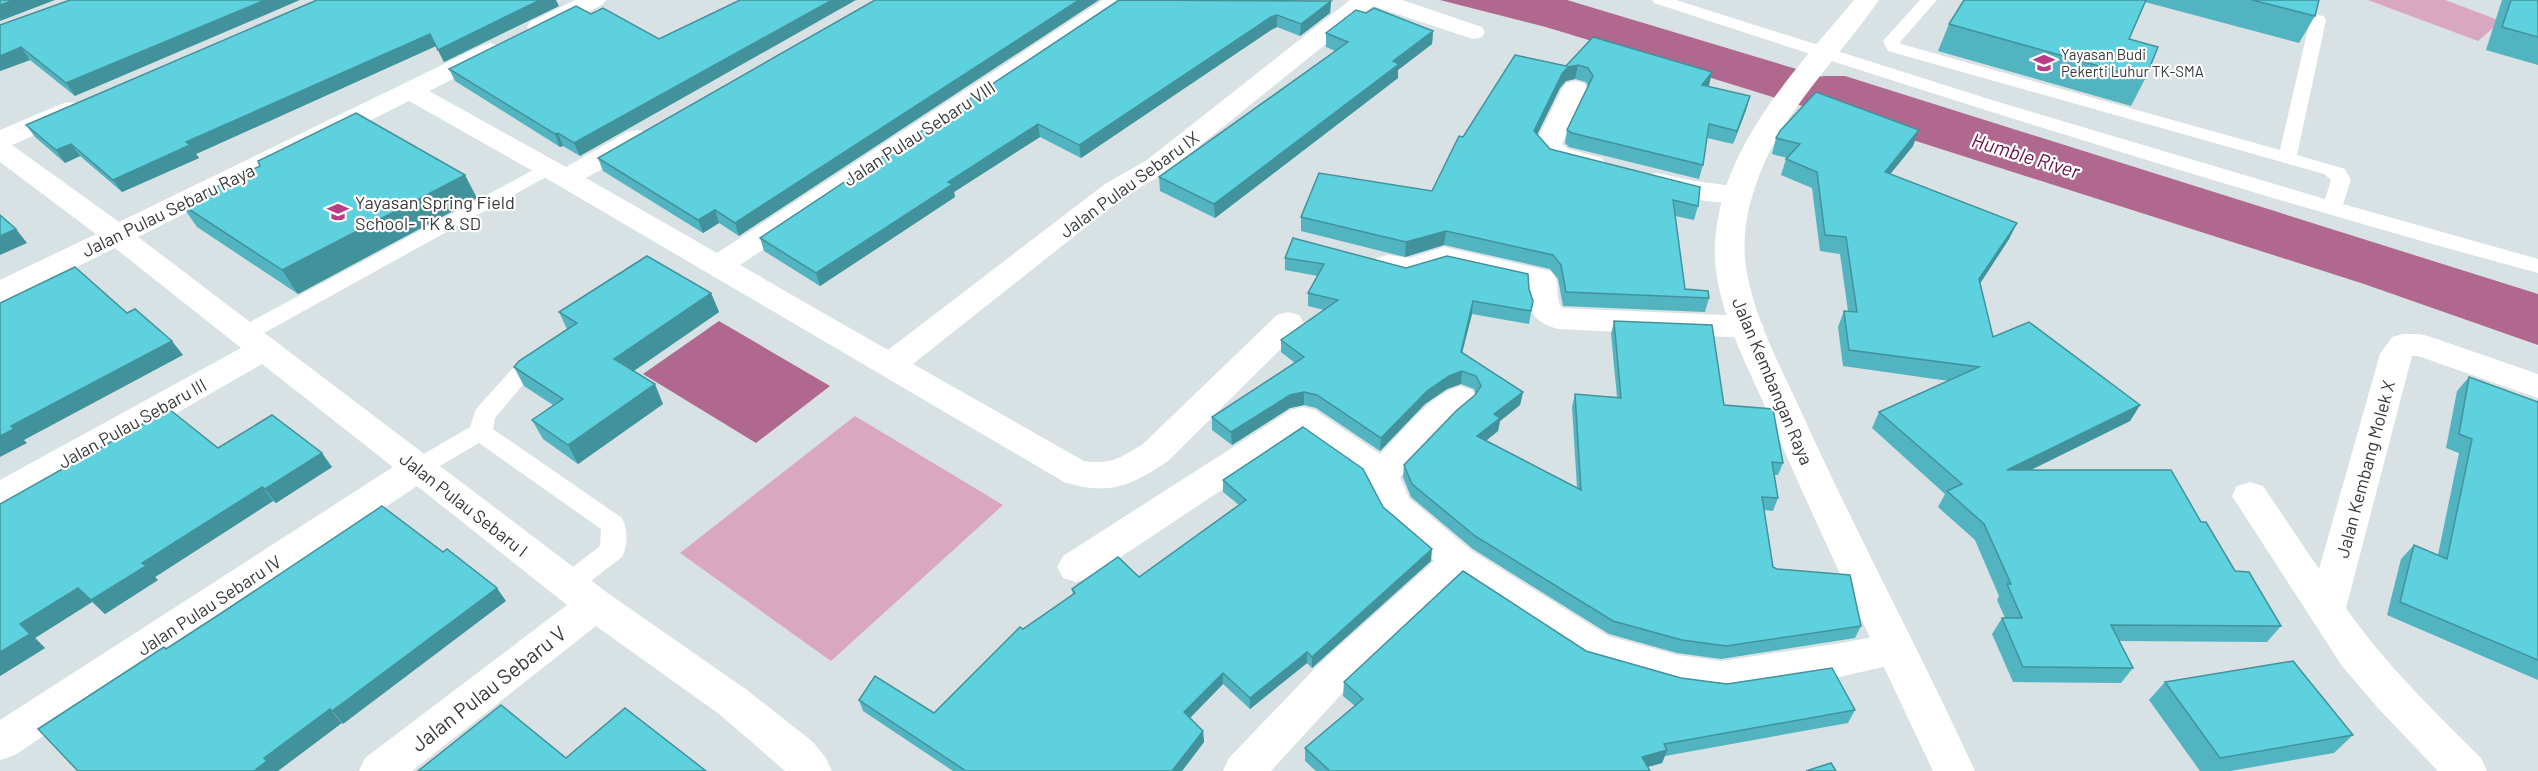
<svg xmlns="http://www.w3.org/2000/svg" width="2538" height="771" viewBox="0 0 2538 771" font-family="Barlow,sans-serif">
  <rect width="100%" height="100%" fill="#d8e1e3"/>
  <!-- green -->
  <g fill="#d9a7c0">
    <polygon points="2368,0 2445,0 2501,21 2478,41"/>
    <polygon points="855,416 1003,505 831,661 680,553"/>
  </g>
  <!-- water -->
  <g fill="#b1688f">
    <polygon points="1440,0 1563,0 1754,66 1742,85 1546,27"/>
    <polygon points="1823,76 1845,76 2538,294 2538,345 2364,284 1850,120 1819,108 1807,99"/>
    <polygon points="719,321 830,386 756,443 643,374"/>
  </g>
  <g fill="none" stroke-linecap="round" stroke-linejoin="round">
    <!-- river -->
    <polygon fill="#b1688f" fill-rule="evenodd" points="1487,0 1567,0 1926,108 1935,120 1926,132 1906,137 1886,132 1495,11"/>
    <!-- lane -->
    <g fill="#fff" fill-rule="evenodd">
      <path d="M1652,0H1676L1995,101L2325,199L2331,180L2324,174L1888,51L1883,41L1920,0H1937L1900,42L1901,44L2280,150L2310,20L2318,15L2324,16L2326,20L2297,155L2345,169L2351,180L2343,204L2538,259V273C2241,193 1947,99 1654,3Z"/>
      <polygon points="548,162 555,164 557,168 555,172 253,339 245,341 237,339 234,334 237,329"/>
      <path d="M520,367L528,369L531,375L495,418L493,429L622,518C628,529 628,546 622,557L578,591L569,594L560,591L556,584L560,577L600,546L601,529L479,443L426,474L418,477L410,474L406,468L410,462L470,427L476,409L512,369Z"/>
    </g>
    <!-- street -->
    <g fill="#fff" fill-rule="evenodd">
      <polygon points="575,0 606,0 602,5 548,32 539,34 530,32 527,27 530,22"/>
      <path d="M1103,0H1131L1127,5L740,265L888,350L1105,184L1147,160L1350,0H1402L1482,27L1485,32L1482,37L1473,39L1373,6L1167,172L1125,196L913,364L1084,461C1111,465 1120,458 1143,444L1277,315L1288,312L1299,315L1304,323L1299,331L1167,462C1130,486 1108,496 1064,482L556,184L409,101L138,237L609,594L747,690L813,742L826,758L832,771H785L719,714L596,626L412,771H359L365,758L567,605L417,486L15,755L0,760V720L393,467L262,364L13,507L0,511V480L241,348L115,248L11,300L0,303V280L96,234L0,162V130L61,104L70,102L79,104L83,110L79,116L12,145L119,222L481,46L490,43L499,46L503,51L499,56L429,91L566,167L627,132L637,130L647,132L651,138L647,144L586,178L717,253Z"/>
      <polygon points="1575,81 1584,83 1588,89 1562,144 1568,149 1602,158 1606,164 1602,170 1592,172 1548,161 1534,146 1562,89 1566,83"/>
      <path d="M1657,173L1695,181L1748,188L1752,194L1748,200C1716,208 1678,195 1647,187L1643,181L1647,175Z"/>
      <path d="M1444,247L1550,271C1563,281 1553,296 1562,308L1748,316L1759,319L1764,327L1759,335L1748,338L1558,329C1533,322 1527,311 1528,285L1444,267L1413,278L1377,272L1373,265L1377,258L1388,255L1410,258Z"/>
      <path d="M2403,334H2420L2431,337L2538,374V398L2418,356H2412L2346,608C2385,664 2433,710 2481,758L2487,771H2438L2378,708L2342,666L2232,496L2237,486L2250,482L2263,486L2319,569L2380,354L2392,337Z"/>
      <path d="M1460,386L1472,390L1477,398L1472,406L1453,422L1400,477L1409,498L1472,551L1608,636L1677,655L1721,661L1835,644L1895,633L1909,637L1915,649L1909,661L1835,678L1721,695L1677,689L1583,662L1461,582L1347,688L1271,771H1223L1229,758L1319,664L1434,561L1383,517L1364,479L1303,436L1089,578L1076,582L1063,578L1057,567L1063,556L1291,410L1303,407L1315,410L1380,454C1403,431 1428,396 1460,386Z"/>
    </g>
    <!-- secondary -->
    <path fill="#fff" fill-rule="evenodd" d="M1854,0H1879C1834,65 1774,118 1752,197C1745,220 1742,248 1747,273C1756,324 1784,373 1805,420C1859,539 1921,653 1975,771H1933C1878,654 1822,539 1771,420C1751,373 1723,323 1716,271C1713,249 1716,225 1721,204C1741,125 1804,60 1854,0Z"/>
  </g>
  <!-- wall -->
  <g fill="#51b4c0">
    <polygon points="70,0 75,96 30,60 0,71 0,25"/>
    <polygon points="875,0 739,236 719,223 703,233 603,171 598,158"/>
    <polygon points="1119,0 1331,1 1330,13 1300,36 1277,27 1271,30 1081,158 1040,137 954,192 955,197 820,286 764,251 760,238"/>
    <polygon points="1964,0 2319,0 2315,16 2299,43 2145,2 2129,39 2145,79 2131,106 1938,51 1949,24"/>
    <polygon points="2502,0 2538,0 2538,65 2486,50"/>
    <polygon points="559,6 444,62 436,46 196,154 199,158 122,192 80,156 65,163 35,137 26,125"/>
    <polygon points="1366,13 1433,31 1432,44 1398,70 1398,78 1215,218 1160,191 1159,177 1335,51 1326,47 1326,33"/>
    <polygon points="591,14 659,39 580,156 563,146 560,147 455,81 449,69"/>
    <polygon points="1593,37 1712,72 1708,87 1750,96 1746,110 1733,144 1707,138 1703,165 1699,179 1569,147 1565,143 1567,130 1588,86 1586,82 1575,79 1566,81 1560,88 1537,135 1550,149 1698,206 1694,220 1675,216 1685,289 1709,298 1705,312 1563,306 1558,279 1550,269 1444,245 1405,257 1301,231 1301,217 1432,191 1463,137 1566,66"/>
    <polygon points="1776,138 1913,146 1890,174 2017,223 2009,239 1980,283 1993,337 2140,405 2130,421 2031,470 2201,522 2235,571 2281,626 2267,642 2119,641 2133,668 2121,683 2013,682 1992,634 2002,618 2005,618 1997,600 1999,596 1975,540 1938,507 1945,494 1872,428 1879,412 1949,381 1843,366 1838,327 1844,311 1848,311 1840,254 1820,251 1812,188 1781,175 1786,159 1787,158 1772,154"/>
    <polygon points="477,198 298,294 197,227 181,204"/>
    <polygon points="1285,258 1406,268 1529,289 1533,301 1529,324 1472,314 1462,353 1523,392 1520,405 1500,421 1498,431 1486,441 1577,488 1572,407 1575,394 1617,397 1611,334 1614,321 1724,405 1783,463 1778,475 1774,475 1778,498 1773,511 1764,510 1773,567 1861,626 1855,638 1721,659 1677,653 1609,634 1473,549 1411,497 1403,477 1404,465 1476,394 1474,389 1461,384 1447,389 1425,404 1380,451 1316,408 1304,405 1290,408 1232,445 1212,430 1212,417 1295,363 1281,352 1281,340 1324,310 1308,306 1308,293 1318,276 1285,270"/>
    <polygon points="711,293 719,312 634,371 663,404 578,464 543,439 532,420 553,405 524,386 514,367 567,329 559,312"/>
    <polygon points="2469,377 2538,402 2538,680 2387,615 2401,559 2414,545 2438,555 2459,453 2446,448 2457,391"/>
    <polygon points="218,448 332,467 276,503 273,501 155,577 158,580 105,614 92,602 35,638 45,648 0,676 0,504"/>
    <polygon points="1223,480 1383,507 1431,561 1312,668 1307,663 1250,709 1223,684 1190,718 1203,731 1204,742 1182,771 953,771 863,711 859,700 934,713 1023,629 1073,595 1072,589 1139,577 1239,505 1223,492"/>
    <polygon points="1586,651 1681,678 1855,710 1848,723 1665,756 1662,763 1647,767 1650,771 1316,771 1305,761 1305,748 1355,706 1343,696 1344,682"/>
    <polygon points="2165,682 2353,735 2334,753 2230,771 2200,771 2149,700"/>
  </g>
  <!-- shaded-wall -->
  <g fill="#42929c">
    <polygon points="14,0 55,0 0,21 0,5"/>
    <polygon points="265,0 300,0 75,96 66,83"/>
    <polygon points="540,0 556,0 559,6 444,62 438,50"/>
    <polygon points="832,0 856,0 580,156 574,143"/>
    <polygon points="1079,0 1099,0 739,236 735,223"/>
    <polygon points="1331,1 1330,13 1300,36 1301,24"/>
    <polygon points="1277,15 1277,27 1271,30 1081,158 1079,145 1271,17"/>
    <polygon points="1433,31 1432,44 1398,70 1398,78 1215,218 1214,204 1393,61"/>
    <polygon points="430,34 436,46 196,154 199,158 122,192 113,180 186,142"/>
    <polygon points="21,47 30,60 0,71 0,56"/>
    <polygon points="1578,65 1575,79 1566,81 1560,88 1532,145 1534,131 1562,74 1568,67"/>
    <polygon points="1712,72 1709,86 1699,99 1702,85"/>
    <polygon points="1750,96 1746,110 1733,144 1737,131"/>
    <polygon points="1038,124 1040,137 954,192 955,197 820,286 816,273 948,182"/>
    <polygon points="1919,130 1913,146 1879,188 1885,172"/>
    <polygon points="558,133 563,146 560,147 555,134"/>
    <polygon points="71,144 80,156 65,163 56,150"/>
    <polygon points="465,175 477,198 298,294 282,270"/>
    <polygon points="715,210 719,223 703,233 698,220"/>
    <polygon points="2017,223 2009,239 1972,296 1979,279"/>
    <polygon points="16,229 27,243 0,255 0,236"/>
    <polygon points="1446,231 1444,245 1405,257 1406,242"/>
    <polygon points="711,293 719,312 623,378 614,359"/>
    <polygon points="1473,301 1472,314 1459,365 1461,352"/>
    <polygon points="172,341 183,355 24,440 27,443 0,457 0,436 11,426"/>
    <polygon points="1462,371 1461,384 1447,389 1425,404 1380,451 1381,438 1427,391 1449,376"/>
    <polygon points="655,384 663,404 578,464 568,445"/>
    <polygon points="1304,392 1304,405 1290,408 1232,445 1231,432 1290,395"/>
    <polygon points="1523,392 1520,405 1500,421 1498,431 1475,449 1477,436 1494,414"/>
    <polygon points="2140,405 2130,421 1998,486 2007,470"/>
    <polygon points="322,453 332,467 276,503 265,489"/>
    <polygon points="262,487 273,501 155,577 158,580 105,614 91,600 142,563"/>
    <polygon points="1432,549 1431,561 1312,668 1312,657"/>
    <polygon points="78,588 92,602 35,638 45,648 0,676 0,652 20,624"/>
    <polygon points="497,588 506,601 343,724 332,711"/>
    <polygon points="1307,652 1307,663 1250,709 1250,698"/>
    <polygon points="1223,673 1223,684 1185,723 1184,712"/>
    <polygon points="330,709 342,723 278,771 254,771 264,758"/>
    <polygon points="1203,731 1204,742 1182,771 1172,771"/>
    <polygon points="1667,750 1662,763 1637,770 1642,757"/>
  </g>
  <!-- building -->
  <g fill="#5ed1df" stroke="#42929c" stroke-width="1.5">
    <polygon points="0,0 14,0 0,5"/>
    <polygon points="70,0 265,0 66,83 21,47 0,56 0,25"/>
    <polygon points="317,0 540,0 438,50 430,34 186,142 190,145 113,180 71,144 56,150 26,125"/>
    <polygon points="740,0 832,0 574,143 558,133 555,134 449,69 576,6 591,14 603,8 659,39"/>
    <polygon points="875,0 1079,0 735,223 715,210 698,220 598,158"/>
    <polygon points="1119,0 1331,1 1301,24 1277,15 1271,17 1079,145 1038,124 948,182 953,184 816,273 760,238"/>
    <polygon points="1964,0 2146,0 2129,39 2158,47 2145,79 1949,24"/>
    <polygon points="2252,0 2319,0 2315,16"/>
    <polygon points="2511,0 2538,0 2538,37 2502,27"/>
    <polygon points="1374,8 1433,31 1393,61 1399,64 1214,204 1159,177 1348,42 1326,33 1356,10 1366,13"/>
    <polygon points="1593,37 1712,72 1702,85 1750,96 1737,131 1709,124 1703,165 1572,133 1567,130 1593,76 1588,68 1578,65 1568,67 1562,74 1534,131 1550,149 1700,187 1698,206 1673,200 1685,289 1708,291 1709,298 1566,292 1561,265 1553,255 1446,231 1406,242 1301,217 1319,173 1432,191 1459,136 1463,137 1515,55 1566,66"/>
    <polygon points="1816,92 1919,130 1885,172 2017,223 1979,279 1993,337 2029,322 2140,405 2007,470 2171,470 2201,522 2206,522 2235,571 2249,572 2281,626 2111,625 2133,668 2023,667 2002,618 2022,618 2007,584 2011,584 1984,524 1947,491 1962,484 1879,412 1979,367 1849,350 1844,311 1857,312 1846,237 1825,235 1817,172 1786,159 1800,144 1776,138 1780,131"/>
    <polygon points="356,113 465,175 282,270 181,204 260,166 258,161"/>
    <polygon points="0,215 16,229 0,236"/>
    <polygon points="1293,238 1406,268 1447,256 1528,274 1529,289 1533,301 1531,311 1473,301 1461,352 1523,392 1494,414 1500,418 1477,436 1581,490 1575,394 1621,398 1614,321 1712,325 1724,405 1773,409 1783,463 1772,462 1778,498 1762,497 1773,567 1777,569 1850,575 1861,626 1726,646 1682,640 1613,621 1475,536 1412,484 1404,465 1456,411 1475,395 1481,386 1476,376 1462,371 1449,376 1427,391 1381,438 1317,395 1304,392 1290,395 1231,432 1212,417 1304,357 1281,340 1338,300 1308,293 1324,264 1285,258"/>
    <polygon points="647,256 711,293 614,359 655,384 568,445 532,420 563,399 514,367 519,361 577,323 559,312"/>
    <polygon points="75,267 127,313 135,309 172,341 11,426 14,429 0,436 0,303"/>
    <polygon points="2469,377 2538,402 2538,660 2400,602 2414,545 2447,559 2472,439 2459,434"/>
    <polygon points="169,409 218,448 272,415 322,453 265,489 262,487 142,563 146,566 91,600 78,588 20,624 30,634 0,652 0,504"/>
    <polygon points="1303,427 1363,469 1383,507 1432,549 1312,657 1307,652 1250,698 1223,673 1184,712 1203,731 1172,771 966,771 859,700 875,676 934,713 1020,627 1023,629 1075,593 1072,589 1118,557 1139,577 1246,500 1223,480"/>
    <polygon points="382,506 443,552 447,549 497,588 332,711 330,709 264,758 267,761 254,771 78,771 38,729 164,647 166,649 223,612"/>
    <polygon points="1463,571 1586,651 1681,678 1727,684 1832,668 1855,710 1664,744 1667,750 1642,757 1650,771 1330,771 1305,748 1363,699 1344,682"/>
    <polygon points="2293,661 2353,735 2220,758 2165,682"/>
    <polygon points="501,705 566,758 625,708 706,771 418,771"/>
    <polygon points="1831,763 1836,771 1806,771"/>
  </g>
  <!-- icons -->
  <defs>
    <symbol id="school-bare" viewBox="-9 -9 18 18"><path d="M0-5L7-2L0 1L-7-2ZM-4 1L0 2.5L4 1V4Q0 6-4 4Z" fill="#ba3b88" stroke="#fff" stroke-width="2.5" paint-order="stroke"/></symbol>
  </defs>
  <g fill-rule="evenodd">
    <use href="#school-bare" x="2029" y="48" width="30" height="30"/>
    <use href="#school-bare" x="323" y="197" width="30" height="30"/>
  </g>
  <g text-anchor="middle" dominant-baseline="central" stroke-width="4.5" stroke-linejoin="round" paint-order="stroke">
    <!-- far-poi labels -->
    <g font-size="15" fill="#373a3b" stroke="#fff" text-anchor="start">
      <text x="2061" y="54">Yayasan Budi<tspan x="2061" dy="17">Pekerti Luhur TK-SMA</tspan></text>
    </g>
    <!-- street labels -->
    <g font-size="18" fill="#373a3b" stroke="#fff">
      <text transform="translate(919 133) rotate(-33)">Jalan Pulau Sebaru VIII</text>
      <text transform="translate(1129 184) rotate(-36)">Jalan Pulau Sebaru IX</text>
      <text transform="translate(168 210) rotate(-26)">Jalan Pulau Sebaru Raya</text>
      <text transform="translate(1773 381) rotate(67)">Jalan Kembangan Raya</text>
      <text transform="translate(132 423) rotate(-29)">Jalan Pulau Sebaru III</text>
      <text transform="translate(2365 469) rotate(-75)">Jalan Kembang Molek X</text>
      <text transform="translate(464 504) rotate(38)">Jalan Pulau Sebaru I</text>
      <text transform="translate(209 605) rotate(-33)">Jalan Pulau Sebaru IV</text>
    </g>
    <!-- poi labels -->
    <g font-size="18" fill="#373a3b" stroke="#fff" text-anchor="start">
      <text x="355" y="202">Yayasan Spring Field<tspan x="355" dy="21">School- TK &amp; SD</tspan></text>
    </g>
    <!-- water labels -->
    <g font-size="20" font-style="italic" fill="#680c48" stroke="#fff">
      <text transform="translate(2026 155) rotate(17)">Humble River</text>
    </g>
    <!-- near-street labels -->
    <g font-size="21" fill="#373a3b" stroke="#fff">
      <text transform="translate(488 688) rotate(-38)">Jalan Pulau Sebaru V</text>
    </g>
  </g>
</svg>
